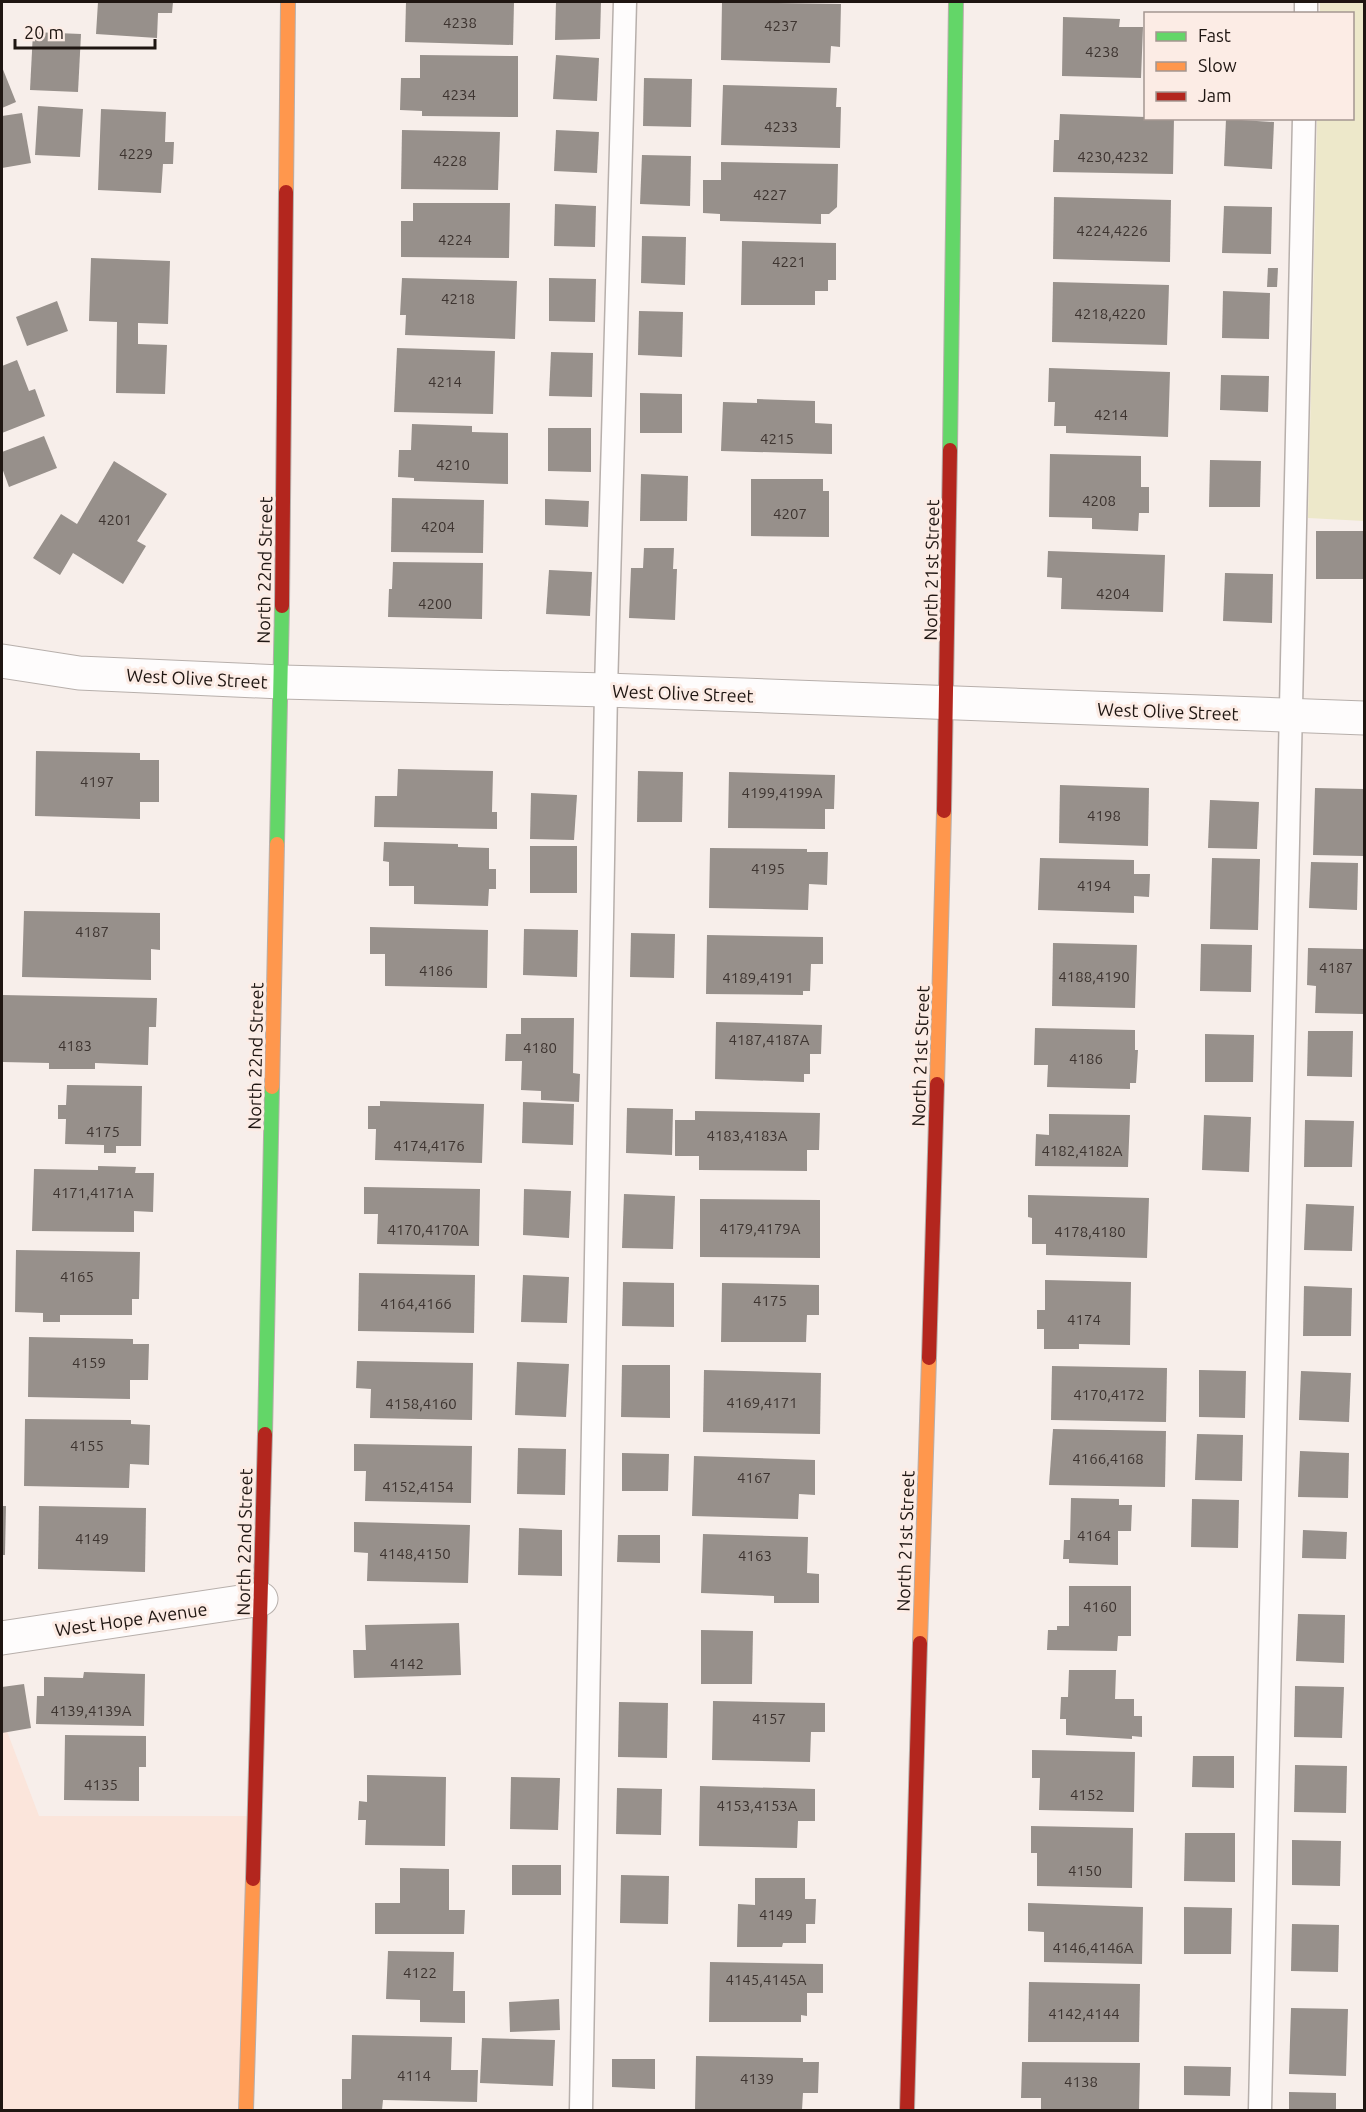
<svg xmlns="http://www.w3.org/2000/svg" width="1366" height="2112" viewBox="0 0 1366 2112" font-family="Ubuntu,sans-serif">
  <rect width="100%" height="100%" fill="#f7eeea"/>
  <!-- built -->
  <polygon fill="#fbe5db" points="2,1718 39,1816 254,1816 246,2110 2,2110"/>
  <!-- green -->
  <polygon fill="#ede8ca" points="1320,2 1364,2 1364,521 1308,518 1317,119 1352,118 1352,14 1320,13"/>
  <!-- building -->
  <g fill="#97908b">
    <polygon points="98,2 173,2 172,13 158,13 157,38 96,34"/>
    <polygon points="406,2 514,2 513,45 405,42"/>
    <polygon points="556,2 601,2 600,39 555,40"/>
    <polygon points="722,2 841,4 840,47 831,46 830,63 721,60"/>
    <polygon points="1063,17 1120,19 1119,27 1143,27 1141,78 1062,76"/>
    <polygon points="33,32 81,34 78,92 30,90"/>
    <polygon points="420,55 518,56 518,117 422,116 422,111 400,110 401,78 420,78"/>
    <polygon points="556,55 599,58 597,101 553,99"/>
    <polygon points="2,67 16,102 2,108"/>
    <polygon points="644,78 692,79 691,127 643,126"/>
    <polygon points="723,85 837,88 836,107 841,107 840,148 721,145"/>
    <polygon points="38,106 83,109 80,157 35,155"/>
    <polygon points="101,109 166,112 165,142 174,142 173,164 163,164 161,193 98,190"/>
    <polygon points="22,113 31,163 2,168 2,116"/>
    <polygon points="1060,114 1174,118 1173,174 1053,172 1054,140 1059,140"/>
    <polygon points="1226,119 1274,122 1272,169 1224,166"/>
    <polygon points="402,130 500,132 498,190 401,189"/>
    <polygon points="556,130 599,132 597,173 554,171"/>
    <polygon points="642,155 691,156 690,206 640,204"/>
    <polygon points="721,162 838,164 837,207 829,214 821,214 821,224 720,221 720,214 703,213 703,180 721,180"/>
    <polygon points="1054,197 1171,200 1170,262 1053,259"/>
    <polygon points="413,203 510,203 509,258 401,257 401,221 413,221"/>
    <polygon points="555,204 596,206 595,247 554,246"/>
    <polygon points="1224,206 1272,207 1271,254 1222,253"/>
    <polygon points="642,236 686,237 685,285 641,283"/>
    <polygon points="742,241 836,243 836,280 828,280 828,291 815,291 815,305 741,305"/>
    <polygon points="91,258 170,261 168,324 138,323 138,344 167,345 165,394 116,393 117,322 89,321"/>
    <polygon points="1268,268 1278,268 1277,287 1267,287"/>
    <polygon points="402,278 517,281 515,339 405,335 406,315 400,315"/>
    <polygon points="549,278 596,279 595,322 549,321"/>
    <polygon points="1053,282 1169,285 1167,345 1052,342"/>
    <polygon points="1223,291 1270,293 1269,339 1222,338"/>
    <polygon points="57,301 68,331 27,346 16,317"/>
    <polygon points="639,311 683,312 682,357 638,355"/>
    <polygon points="397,348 495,351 493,414 394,412"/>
    <polygon points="551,352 593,353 592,397 549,396"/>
    <polygon points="17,360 29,391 35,389 45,416 2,433 2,366"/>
    <polygon points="1049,368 1170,372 1168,437 1066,433 1066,426 1054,426 1055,402 1048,402"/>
    <polygon points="1221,375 1269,376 1268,412 1220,410"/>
    <polygon points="640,393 682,394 682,433 640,433"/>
    <polygon points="757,399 815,401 815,423 832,424 832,454 721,451 723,402 757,403"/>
    <polygon points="412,424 472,426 472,432 508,433 508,484 414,481 414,478 398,477 399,450 411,450"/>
    <polygon points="548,428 591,428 591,472 548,471"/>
    <polygon points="44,436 57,468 9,487 2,468 2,452"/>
    <polygon points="1050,454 1141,456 1141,487 1149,487 1149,513 1139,513 1138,531 1092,529 1092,518 1049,517"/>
    <polygon points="1210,460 1261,461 1260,507 1209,507"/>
    <polygon points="114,461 167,494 137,541 146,546 123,584 73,553 60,575 33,558 61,514 77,524"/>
    <polygon points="641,474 688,476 687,521 640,521"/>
    <polygon points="751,479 823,479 823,491 829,491 829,537 751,536"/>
    <polygon points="392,498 484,500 483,553 391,552"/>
    <polygon points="545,499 589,501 588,527 545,525"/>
    <rect x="1316" y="531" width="48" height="48"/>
    <polygon points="644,548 674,548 673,569 677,569 675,620 629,618 631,568 643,568"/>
    <polygon points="1048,551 1165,555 1163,612 1061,609 1062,578 1047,577"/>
    <polygon points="393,562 483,563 482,619 388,617 389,589 392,589"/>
    <polygon points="549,570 592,572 590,616 546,614"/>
    <polygon points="1225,573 1273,574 1272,623 1223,621"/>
    <polygon points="36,751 140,753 140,760 159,760 159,802 140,802 140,819 35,816"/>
    <polygon points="398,769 493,771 492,812 497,812 497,829 374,827 375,796 397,796"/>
    <polygon points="638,771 683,772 682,822 637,822"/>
    <polygon points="729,772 835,775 834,809 825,809 825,829 728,828"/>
    <polygon points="1060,785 1149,788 1148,846 1059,843"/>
    <polygon points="1315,788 1364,789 1364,856 1313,855"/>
    <polygon points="531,793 577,795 574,840 530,839"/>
    <polygon points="1210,800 1259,802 1257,849 1208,848"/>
    <polygon points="384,842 458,844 458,847 489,848 489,869 496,869 496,889 489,889 488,906 414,904 414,886 389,886 389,862 383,861"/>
    <rect x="530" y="846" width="47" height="47"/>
    <polygon points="710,848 807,849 807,852 828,852 827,885 809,884 808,910 709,908"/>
    <polygon points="1040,858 1134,860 1134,874 1150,874 1149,897 1134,896 1134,913 1038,910"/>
    <polygon points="1212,858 1260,859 1258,930 1210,929"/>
    <polygon points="1311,862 1358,863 1357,910 1309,908"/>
    <polygon points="24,911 160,913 160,950 151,949 151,980 22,977"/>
    <polygon points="370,927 488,930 487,988 385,986 385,954 370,954"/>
    <polygon points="524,929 578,930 577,977 523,975"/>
    <polygon points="631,933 675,934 674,978 630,977"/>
    <polygon points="707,935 823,937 823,964 811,964 810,991 803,991 803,995 706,994"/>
    <polygon points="1053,943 1137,945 1135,1008 1052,1006"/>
    <polygon points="1201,944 1252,945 1251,992 1200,991"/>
    <polygon points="1308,948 1364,949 1364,1014 1315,1013 1316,986 1307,985"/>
    <polygon points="2,995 157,998 156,1027 149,1027 148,1065 95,1063 95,1069 49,1069 49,1063 2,1062"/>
    <polygon points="521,1018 574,1018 573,1073 580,1074 579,1102 541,1100 541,1091 521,1090 522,1061 505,1061 506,1034 521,1034"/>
    <polygon points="716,1022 822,1025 821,1054 810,1054 810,1074 804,1074 804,1082 715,1079"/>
    <polygon points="1035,1028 1135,1030 1135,1050 1138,1050 1136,1083 1130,1083 1130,1089 1047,1087 1048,1065 1034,1065"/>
    <polygon points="1308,1031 1353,1031 1352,1077 1307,1076"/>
    <polygon points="1205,1034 1254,1035 1253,1082 1205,1082"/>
    <polygon points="67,1085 142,1086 141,1146 116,1146 116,1153 104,1153 104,1145 65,1144 66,1119 58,1119 58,1105 66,1105"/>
    <polygon points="380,1101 484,1104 482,1163 375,1160 376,1129 368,1129 368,1106 380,1106"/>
    <polygon points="523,1102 574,1104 573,1145 522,1143"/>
    <polygon points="627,1108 673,1109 672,1155 626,1153"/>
    <polygon points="695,1111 820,1113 819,1150 807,1150 807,1171 699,1170 699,1156 675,1156 675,1120 695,1120"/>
    <polygon points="1049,1114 1130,1115 1128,1167 1035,1166 1036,1134 1049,1135"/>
    <polygon points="1204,1115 1251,1117 1249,1172 1202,1170"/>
    <polygon points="1305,1120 1354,1121 1352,1167 1304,1167"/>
    <polygon points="98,1166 136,1167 135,1173 154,1173 153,1212 134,1211 134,1232 32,1231 34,1169 98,1170"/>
    <polygon points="364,1187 480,1189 479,1246 377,1244 378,1214 364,1214"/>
    <polygon points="524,1189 571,1191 569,1238 523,1235"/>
    <polygon points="624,1194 675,1196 673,1249 622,1248"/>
    <polygon points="1028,1195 1149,1198 1147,1258 1046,1255 1046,1244 1032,1244 1032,1218 1028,1217"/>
    <polygon points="700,1199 820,1200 820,1258 700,1257"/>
    <polygon points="1306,1204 1354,1206 1352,1251 1304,1250"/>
    <polygon points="16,1250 140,1252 139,1299 132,1299 132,1315 60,1315 60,1322 43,1322 43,1313 15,1312"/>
    <polygon points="359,1273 475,1275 474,1333 358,1331"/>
    <polygon points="523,1275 569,1277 567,1323 521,1322"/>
    <polygon points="1045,1280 1131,1282 1130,1345 1079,1344 1079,1349 1044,1349 1044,1329 1037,1329 1037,1310 1045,1310"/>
    <polygon points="623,1282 674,1283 674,1327 622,1326"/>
    <polygon points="722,1283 819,1285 819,1315 807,1315 806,1342 721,1342"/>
    <polygon points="1304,1286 1352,1288 1351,1336 1303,1336"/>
    <polygon points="29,1337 133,1339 133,1344 149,1344 148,1380 130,1380 130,1399 28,1397"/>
    <polygon points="357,1361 473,1363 472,1420 370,1418 371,1389 356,1388"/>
    <polygon points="517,1362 569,1364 566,1417 515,1415"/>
    <polygon points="622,1365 670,1365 670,1418 621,1417"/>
    <polygon points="1052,1366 1167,1368 1166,1422 1051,1420"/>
    <polygon points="704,1370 821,1373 820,1434 703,1432"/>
    <polygon points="1199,1370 1246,1371 1245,1418 1199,1417"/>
    <polygon points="1301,1371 1351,1373 1349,1422 1299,1420"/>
    <polygon points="25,1419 131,1420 131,1424 150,1425 149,1465 130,1464 129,1488 24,1486"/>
    <polygon points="1053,1429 1166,1431 1165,1487 1049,1485"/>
    <polygon points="1197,1434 1243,1435 1242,1481 1195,1480"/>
    <polygon points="354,1444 472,1446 471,1503 365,1501 366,1471 354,1471"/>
    <polygon points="518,1448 566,1449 565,1495 517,1494"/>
    <polygon points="1300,1451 1349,1453 1348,1498 1298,1497"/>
    <polygon points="622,1453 669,1454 668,1491 622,1491"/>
    <polygon points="694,1456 815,1460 815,1495 799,1494 798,1519 692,1516"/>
    <polygon points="1071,1498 1119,1499 1119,1505 1132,1505 1131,1531 1118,1531 1118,1565 1069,1563 1069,1559 1063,1559 1064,1540 1070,1540"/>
    <polygon points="1192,1499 1239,1500 1238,1548 1191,1547"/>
    <polygon points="2,1506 6,1506 5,1555 2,1555"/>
    <polygon points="39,1506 146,1508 145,1572 38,1569"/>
    <polygon points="354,1522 470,1525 468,1583 367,1581 368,1553 354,1552"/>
    <polygon points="519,1528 562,1530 562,1576 518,1575"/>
    <polygon points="1303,1530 1347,1532 1346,1559 1302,1558"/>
    <polygon points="703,1534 808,1537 807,1573 819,1574 819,1603 774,1603 774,1596 701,1593"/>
    <polygon points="618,1535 660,1535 660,1563 617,1562"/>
    <polygon points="1069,1586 1131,1586 1131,1636 1118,1636 1117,1651 1047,1650 1048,1630 1057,1630 1057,1626 1069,1626"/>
    <polygon points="1298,1614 1345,1615 1344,1663 1296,1661"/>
    <polygon points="459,1623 461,1675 354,1678 353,1650 366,1650 365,1625"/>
    <polygon points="701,1630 753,1631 752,1684 701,1684"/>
    <polygon points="1069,1670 1116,1670 1115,1699 1134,1699 1134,1716 1142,1716 1142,1737 1132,1736 1132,1739 1066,1735 1066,1719 1060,1719 1061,1697 1068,1697"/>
    <polygon points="84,1672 145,1674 144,1726 36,1724 37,1696 44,1696 44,1677 83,1678"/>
    <polygon points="24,1684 31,1728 2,1733 2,1687"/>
    <polygon points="1295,1686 1344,1687 1342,1738 1294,1737"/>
    <polygon points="713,1701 825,1703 825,1732 811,1732 810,1762 712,1760"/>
    <polygon points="619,1702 668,1703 667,1758 618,1757"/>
    <polygon points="65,1735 146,1736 146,1767 139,1767 139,1801 64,1800"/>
    <polygon points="1032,1750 1135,1752 1134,1812 1039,1810 1040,1778 1032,1778"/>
    <polygon points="1193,1756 1234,1756 1234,1788 1192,1787"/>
    <polygon points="1295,1765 1347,1766 1346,1813 1294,1812"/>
    <polygon points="367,1775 446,1777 445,1846 365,1845 366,1820 358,1820 359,1801 367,1802"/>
    <polygon points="511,1777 560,1778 558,1830 510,1829"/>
    <polygon points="700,1786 815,1789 815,1821 798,1821 797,1848 699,1846"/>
    <polygon points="617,1788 662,1789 661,1835 616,1834"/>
    <polygon points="1031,1826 1133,1828 1132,1888 1037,1886 1037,1853 1031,1853"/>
    <polygon points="1185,1833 1235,1833 1235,1882 1184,1881"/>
    <polygon points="1292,1840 1341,1841 1340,1886 1292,1885"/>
    <rect x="512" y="1865" width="49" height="30"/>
    <polygon points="400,1868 449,1869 449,1910 465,1910 464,1934 375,1934 375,1903 400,1903"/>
    <polygon points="621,1875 669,1876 668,1924 620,1923"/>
    <polygon points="755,1878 805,1878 805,1899 816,1899 815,1924 806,1924 806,1943 783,1943 782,1947 737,1947 738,1904 755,1905"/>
    <polygon points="1028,1903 1143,1907 1142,1964 1044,1962 1044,1932 1028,1931"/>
    <polygon points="1184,1907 1232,1908 1231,1954 1184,1954"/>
    <polygon points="1292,1924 1339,1925 1338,1972 1291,1971"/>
    <polygon points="388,1951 454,1952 453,1991 465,1991 465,2023 420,2022 420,2000 386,1999"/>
    <polygon points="710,1962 823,1964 823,1993 807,1993 807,2016 801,2015 801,2022 709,2022"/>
    <polygon points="1029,1982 1140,1984 1139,2042 1028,2042"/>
    <polygon points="559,1999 560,2030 510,2032 509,2002"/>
    <polygon points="1291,2008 1348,2009 1346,2076 1289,2074"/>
    <polygon points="352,2035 452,2037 451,2070 478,2070 477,2102 383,2100 382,2110 342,2110 342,2079 351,2079"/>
    <polygon points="482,2038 555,2040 553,2086 480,2083"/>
    <polygon points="696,2056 803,2058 803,2062 819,2062 818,2093 803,2093 802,2110 695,2110"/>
    <polygon points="612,2059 655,2059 655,2089 612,2087"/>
    <polygon points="1022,2062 1140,2063 1139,2110 1041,2110 1041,2098 1021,2098"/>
    <polygon points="1184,2066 1231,2067 1230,2096 1184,2095"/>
    <polygon points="1289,2092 1336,2093 1336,2110 1289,2110"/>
  </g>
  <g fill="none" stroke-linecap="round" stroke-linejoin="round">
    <defs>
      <g id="lane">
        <polyline points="1306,14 1306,2"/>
        <polyline points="581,2110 606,690 625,2"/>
        <polyline points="1260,2110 1304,118"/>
      </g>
      <g id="street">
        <polyline points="2,661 79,673 281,682 606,690 1364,718"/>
        <polyline points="2,1638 261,1599"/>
      </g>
      <g id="fast">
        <polyline points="950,450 956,2"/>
        <polyline points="277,844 282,606"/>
        <polyline points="265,1434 272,1087"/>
      </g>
      <g id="slow">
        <polyline points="286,192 288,2"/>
        <polyline points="937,1084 944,811"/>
        <polyline points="272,1087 277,844"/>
        <polyline points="920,1643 929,1358"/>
        <polyline points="246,2110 253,1879"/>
      </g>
      <g id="jam">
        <polyline points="282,606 286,192"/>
        <polyline points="944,811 950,450"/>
        <polyline points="929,1358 937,1084"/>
        <polyline points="253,1879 265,1434"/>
        <polyline points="907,2110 920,1643"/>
      </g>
    </defs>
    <!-- lane casing -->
    <use href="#lane" stroke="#b7afab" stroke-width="25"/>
    <!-- street casing -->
    <use href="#street" stroke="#b7afab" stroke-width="35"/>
    <!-- fast casing -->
    <use href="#fast" stroke="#b7afab" stroke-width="16"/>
    <!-- slow casing -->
    <use href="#slow" stroke="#b7afab" stroke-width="16"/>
    <!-- jam casing -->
    <use href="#jam" stroke="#b7afab" stroke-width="16"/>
    <!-- lane -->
    <use href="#lane" stroke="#fefcfc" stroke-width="22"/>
    <!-- street -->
    <use href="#street" stroke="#fefcfc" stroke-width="33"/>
    <!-- fast -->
    <use href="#fast" stroke="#63d668" stroke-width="14"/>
    <!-- slow -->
    <use href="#slow" stroke="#ff974d" stroke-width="14"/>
    <!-- jam -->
    <use href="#jam" stroke="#b3261e" stroke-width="14"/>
  </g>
  <g text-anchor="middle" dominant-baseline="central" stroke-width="6" stroke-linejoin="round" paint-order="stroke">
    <!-- number labels -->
    <g font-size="15" fill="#3d3430">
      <text x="460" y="22">4238</text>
      <text x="781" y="25">4237</text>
      <text x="1102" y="51">4238</text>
      <text x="459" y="94">4234</text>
      <text x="781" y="126">4233</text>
      <text x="136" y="153">4229</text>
      <text x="1113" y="156">4230,4232</text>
      <text x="450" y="160">4228</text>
      <text x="770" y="194">4227</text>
      <text x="1112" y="230">4224,4226</text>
      <text x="455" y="239">4224</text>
      <text x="789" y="261">4221</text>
      <text x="458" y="298">4218</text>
      <text x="1110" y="313">4218,4220</text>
      <text x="445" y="381">4214</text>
      <text x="1111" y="414">4214</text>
      <text x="777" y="438">4215</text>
      <text x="453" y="464">4210</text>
      <text x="1099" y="500">4208</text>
      <text x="790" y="513">4207</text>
      <text x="115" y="519">4201</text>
      <text x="438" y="526">4204</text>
      <text x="1113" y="593">4204</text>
      <text x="435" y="603">4200</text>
      <text x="97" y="781">4197</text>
      <text x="782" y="792">4199,4199A</text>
      <text x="1104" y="815">4198</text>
      <text x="768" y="868">4195</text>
      <text x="1094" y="885">4194</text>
      <text x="92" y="931">4187</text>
      <text x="1336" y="967">4187</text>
      <text x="436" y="970">4186</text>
      <text x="1094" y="976">4188,4190</text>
      <text x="758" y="977">4189,4191</text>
      <text x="769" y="1039">4187,4187A</text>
      <text x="75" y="1045">4183</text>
      <text x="540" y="1047">4180</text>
      <text x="1086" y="1058">4186</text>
      <text x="103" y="1131">4175</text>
      <text x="747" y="1135">4183,4183A</text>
      <text x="429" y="1145">4174,4176</text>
      <text x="1082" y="1150">4182,4182A</text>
      <text x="93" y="1192">4171,4171A</text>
      <text x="760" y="1228">4179,4179A</text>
      <text x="428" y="1229">4170,4170A</text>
      <text x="1090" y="1231">4178,4180</text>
      <text x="77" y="1276">4165</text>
      <text x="770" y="1300">4175</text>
      <text x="416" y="1303">4164,4166</text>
      <text x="1084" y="1319">4174</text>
      <text x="89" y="1362">4159</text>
      <text x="1109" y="1394">4170,4172</text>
      <text x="762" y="1402">4169,4171</text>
      <text x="421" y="1403">4158,4160</text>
      <text x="87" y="1445">4155</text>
      <text x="1108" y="1458">4166,4168</text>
      <text x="754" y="1477">4167</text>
      <text x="418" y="1486">4152,4154</text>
      <text x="1094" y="1535">4164</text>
      <text x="92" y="1538">4149</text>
      <text x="415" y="1553">4148,4150</text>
      <text x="755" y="1555">4163</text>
      <text x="1100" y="1606">4160</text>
      <text x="407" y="1663">4142</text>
      <text x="91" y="1710">4139,4139A</text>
      <text x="769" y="1718">4157</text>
      <text x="101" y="1784">4135</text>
      <text x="1087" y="1794">4152</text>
      <text x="757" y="1805">4153,4153A</text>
      <text x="1085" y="1870">4150</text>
      <text x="776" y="1914">4149</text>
      <text x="1093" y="1947">4146,4146A</text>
      <text x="420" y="1972">4122</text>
      <text x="766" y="1979">4145,4145A</text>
      <text x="1084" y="2013">4142,4144</text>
      <text x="414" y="2075">4114</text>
      <text x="757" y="2078">4139</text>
      <text x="1081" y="2081">4138</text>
    </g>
    <!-- street labels -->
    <g font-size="18" fill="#1f1612" stroke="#fcece5">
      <text transform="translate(264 570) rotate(-89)">North 22nd Street</text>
      <text transform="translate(931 570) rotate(-89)">North 21st Street</text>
      <text transform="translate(197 678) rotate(3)">West Olive Street</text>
      <text transform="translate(683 693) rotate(2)">West Olive Street</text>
      <text transform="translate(1168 711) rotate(2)">West Olive Street</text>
      <text transform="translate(255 1056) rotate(-89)">North 22nd Street</text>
      <text transform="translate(920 1056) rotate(-88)">North 21st Street</text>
      <text transform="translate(905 1541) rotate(-88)">North 21st Street</text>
      <text transform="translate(244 1542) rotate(-89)">North 22nd Street</text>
      <text transform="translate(131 1619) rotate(-8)">West Hope Avenue</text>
    </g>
  </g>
  <!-- border -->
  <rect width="1366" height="2112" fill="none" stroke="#1f1612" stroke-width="6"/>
  <!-- legend -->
  <rect x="1144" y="12" width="210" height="108" fill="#fcece5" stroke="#a49691" stroke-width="1.5"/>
  <rect x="1156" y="32" width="30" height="9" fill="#63d668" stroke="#a49691" stroke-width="1.5"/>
  <text x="1198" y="42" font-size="18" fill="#1f1612">Fast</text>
  <rect x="1156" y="62" width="30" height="9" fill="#ff974d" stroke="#a49691" stroke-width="1.5"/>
  <text x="1198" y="72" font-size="18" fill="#1f1612">Slow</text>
  <rect x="1156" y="92" width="30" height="9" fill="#b3261e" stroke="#a49691" stroke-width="1.5"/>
  <text x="1198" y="102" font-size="18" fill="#1f1612">Jam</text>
  <!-- scale -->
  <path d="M15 39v9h140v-9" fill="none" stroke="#1f1612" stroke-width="3"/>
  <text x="24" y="39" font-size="18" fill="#1f1612" stroke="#fcece5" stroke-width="4.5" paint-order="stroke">20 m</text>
</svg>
